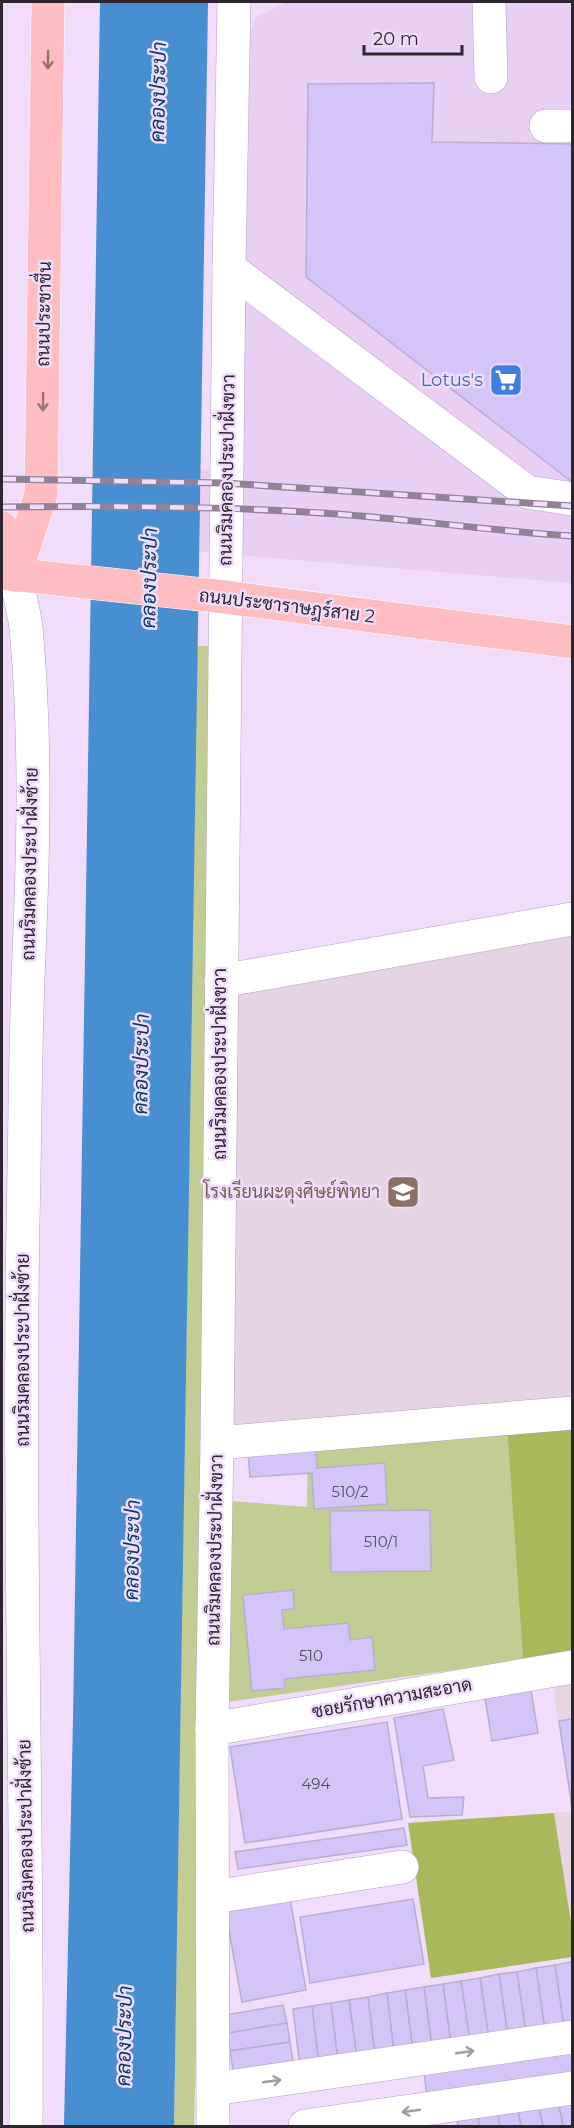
<svg xmlns="http://www.w3.org/2000/svg" width="574" height="2128" viewBox="0 0 574 2128" font-family="Montserrat,Sarabun,sans-serif">
  <rect width="100%" height="100%" fill="#f1dcfb"/>
  <!-- built -->
  <polygon fill="#e9cff4" points="279,2 572,2 572,583 199,552 200,469 240,473 247,210 249,37 256,17 283,4"/>
  <!-- industrial -->
  <polygon fill="#e9d4e1" points="572,1676 572,1929 554,1813 571,1811 552,1680"/>
  <!-- education -->
  <polygon fill="#e6d4e5" points="572,910 572,1420 230,1453 236,963"/>
  <!-- green -->
  <g fill="#c1cd93">
    <polygon points="197,646 212,646 201,1867 194,2126 174,2126"/>
    <polygon points="507,1427 523,1660 227,1702 230,1501 307,1507 308,1445"/>
  </g>
  <!-- forest -->
  <g fill="#a8b85a">
    <polygon points="572,1420 572,1652 523,1660 507,1427"/>
    <polygon points="554,1813 572,1929 572,1957 431,1978 408,1823"/>
  </g>
  <!-- water -->
  <polygon fill="#478fd0" points="100,2 208,2 174,2126 64,2126 73,1720"/>
  <!-- building -->
  <g fill="#d4c4f7" stroke="#b8aece" stroke-width="1.5">
    <polygon points="434,83 432,142 572,144 572,482 306,277 308,84"/>
    <polygon points="316,1449 317,1468 385,1463 387,1504 314,1509 312,1473 250,1477 248,1453"/>
    <polygon points="430,1510 431,1571 331,1572 330,1511"/>
    <polygon points="293,1590 294,1609 282,1610 284,1629 348,1623 350,1640 372,1637 375,1670 284,1679 285,1688 252,1691 243,1595"/>
    <polygon points="531,1690 538,1733 492,1741 485,1698"/>
    <polygon points="443,1709 454,1760 423,1766 428,1798 464,1797 462,1815 410,1817 394,1718"/>
    <polygon points="572,1719 572,1806 559,1721"/>
    <polygon points="387,1722 402,1819 245,1843 230,1747"/>
    <polygon points="404,1828 407,1845 238,1869 235,1852"/>
    <polygon points="290,1898 306,1990 242,2002 225,1909"/>
    <polygon points="413,1899 424,1964 310,1983 300,1917"/>
    <polygon points="572,1962 572,2027 564,2028 555,1965"/>
    <polygon points="555,1965 564,2028 545,2031 536,1968"/>
    <polygon points="536,1968 545,2031 526,2034 517,1972"/>
    <polygon points="517,1972 526,2034 508,2037 499,1974"/>
    <polygon points="499,1974 508,2037 489,2039 480,1978"/>
    <polygon points="480,1978 489,2039 470,2042 461,1981"/>
    <polygon points="461,1981 470,2042 451,2045 443,1984"/>
    <polygon points="443,1984 451,2045 432,2048 424,1987"/>
    <polygon points="424,1987 432,2048 413,2051 405,1990"/>
    <polygon points="405,1990 413,2051 394,2054 387,1993"/>
    <polygon points="387,1993 394,2054 375,2056 368,1997"/>
    <polygon points="368,1997 375,2056 357,2059 349,2000"/>
    <polygon points="349,2000 357,2059 338,2062 331,2003"/>
    <polygon points="331,2003 338,2062 319,2065 312,2006"/>
    <polygon points="283,2005 287,2023 228,2033 225,2015"/>
    <polygon points="312,2006 319,2065 300,2068 293,2009"/>
    <polygon points="287,2023 290,2042 230,2051 228,2033"/>
    <polygon points="290,2042 293,2061 233,2070 230,2051"/>
    <polygon points="572,2050 572,2076 427,2097 424,2071"/>
    <polygon points="572,2104 572,2126 563,2126 559,2106"/>
    <polygon points="559,2106 563,2126 543,2126 539,2109"/>
    <polygon points="539,2109 543,2126 521,2126 518,2112"/>
    <polygon points="518,2112 521,2126 500,2126 498,2115"/>
    <polygon points="498,2115 500,2126 479,2126 478,2117"/>
    <polygon points="478,2117 479,2126 458,2126 457,2121"/>
  </g>
  <g fill="none" stroke-linecap="round" stroke-linejoin="round">
    <defs>
      <g id="minor">
        <polyline points="489,2 491,77"/>
        <polyline points="546,126 572,126"/>
        <polyline points="229,268 527,492 572,499"/>
        <path d="M15,575C19,593 24,611 26,628C37,745 33,863 28,979C25,1060 25,1141 23,1221C18,1523 28,1825 26,2126"/>
        <polyline points="221,981 572,919"/>
        <polyline points="217,1443 572,1413"/>
        <polyline points="212,1729 572,1667"/>
        <polyline points="213,1897 402,1867"/>
        <polyline points="214,2089 572,2037"/>
        <polyline points="213,2126 212,1729 217,1443 229,268 234,2"/>
        <polyline points="305,2126 572,2088"/>
      </g>
      <g id="major">
        <polyline points="2,528 15,575"/>
        <polyline points="2,573 225,597 572,642"/>
        <polyline points="15,575 41,494 48,2"/>
      </g>
    </defs>
    <!-- minor casing -->
    <use href="#minor" stroke="#b5a1be" stroke-width="34"/>
    <!-- major casing -->
    <use href="#major" stroke="#fff" stroke-width="34"/>
    <!-- minor -->
    <use href="#minor" stroke="#fff" stroke-width="33"/>
    <!-- major -->
    <use href="#major" stroke="#fdbdc1" stroke-width="33"/>
    <defs>
      <g id="rail">
        <polyline points="2,479 224,483 572,506"/>
        <path d="M2,507C113,506 226,506 337,514C416,520 494,531 572,536"/>
      </g>
    </defs>
    <!-- rail casing -->
    <use href="#rail" stroke="#918297" stroke-width="7"/>
    <!-- rail -->
    <use href="#rail" stroke="#f1dcfb" stroke-width="4.5" stroke-dasharray="14" stroke-linecap="butt"/>
  </g>
  <!-- one-way arrows -->
  <defs><path id="oneway-shaft" d="M-6 0H5M1.5-3L5.5 0L1.5 3" fill="none" stroke-width="1.6" stroke-linecap="round" stroke-linejoin="round" transform="scale(1.5)"/></defs>
  <g stroke="#957178">
    <use href="#oneway-shaft" transform="translate(48 60) rotate(91)"/>
    <use href="#oneway-shaft" transform="translate(43 402) rotate(91)"/>
  </g>
  <g stroke="#a09da2">
    <use href="#oneway-shaft" transform="translate(465 2052) rotate(-8)"/>
    <use href="#oneway-shaft" transform="translate(272 2081) rotate(-8)"/>
    <use href="#oneway-shaft" transform="translate(411 2111) rotate(172)"/>
  </g>
  <!-- icons -->
  <defs>
    <symbol id="supermarket-square" viewBox="-11 -11 22 22"><rect x="-9" y="-9" width="18" height="18" rx="4" fill="#3f7fe0" stroke="#f1dcfb"/><path d="M-6-5.5h2.5l.6 2H6L4.5 2H-2.5L-4.4-4H-6ZM-1.5 3.2a1.3 1.3 0 1 0 .1 0ZM3 3.2a1.3 1.3 0 1 0 .1 0Z" fill="#fff"/></symbol>
    <symbol id="school-square" viewBox="-11 -11 22 22"><rect x="-9" y="-9" width="18" height="18" rx="4" fill="#8d6e63" stroke="#f1dcfb"/><path d="M0-5L7-2L0 1L-7-2ZM-4 1L0 2.5L4 1V4Q0 6-4 4Z" fill="#fff"/></symbol>
  </defs>
  <g fill-rule="evenodd">
    <use href="#supermarket-square" x="487" y="361" width="38" height="38"/>
    <use href="#school-square" x="384" y="1173" width="38" height="38"/>
  </g>
  <g text-anchor="middle" dominant-baseline="central" stroke-width="5" stroke-linejoin="round" paint-order="stroke">
    <!-- number labels -->
    <g font-size="15" fill="#574d62">
      <text x="350" y="1491">510/2</text>
      <text x="381" y="1541">510/1</text>
      <text x="311" y="1655">510</text>
      <text x="316" y="1783">494</text>
    </g>
    <!-- street labels -->
    <g font-size="18" fill="#2d2530" stroke="#f1dcfb">
      <text transform="translate(44 314) rotate(-89)">ถนนประชาชื่น</text>
      <text transform="translate(227 470) rotate(-89)">ถนนริมคลองประปาฝั่งขวา</text>
      <text transform="translate(287 606) rotate(7)">ถนนประชาราษฎร์สาย 2</text>
      <text transform="translate(30 864) rotate(-89)">ถนนริมคลองประปาฝั่งซ้าย</text>
      <text transform="translate(220 1064) rotate(-90)">ถนนริมคลองประปาฝั่งขวา</text>
      <text transform="translate(23 1350) rotate(-90)">ถนนริมคลองประปาฝั่งซ้าย</text>
      <text transform="translate(215 1550) rotate(-89)">ถนนริมคลองประปาฝั่งขวา</text>
      <text transform="translate(392 1698) rotate(-10)">ซอยรักษาความสะอาด</text>
      <text transform="translate(26 1836) rotate(-91)">ถนนริมคลองประปาฝั่งซ้าย</text>
    </g>
    <!-- shop labels -->
    <g font-size="18" fill="#366cbe" stroke="#f1dcfb" text-anchor="end">
      <text x="483" y="380">Lotus's</text>
    </g>
    <!-- education labels -->
    <g font-size="18" fill="#785e54" stroke="#f1dcfb" text-anchor="end">
      <text x="380" y="1192">โรงเรียนผะดุงศิษย์พิทยา</text>
    </g>
    <!-- water labels -->
    <g font-size="20" font-style="italic" fill="#023b65" stroke="#f1dcfb">
      <text transform="translate(158 92) rotate(-89)">คลองประปา</text>
      <text transform="translate(149 578) rotate(-89)">คลองประปา</text>
      <text transform="translate(141 1064) rotate(-89)">คลองประปา</text>
      <text transform="translate(132 1550) rotate(-89)">คลองประปา</text>
      <text transform="translate(124 2036) rotate(-89)">คลองประปา</text>
    </g>
  </g>
  <!-- border -->
  <rect width="574" height="2128" fill="none" stroke="#2d2530" stroke-width="6"/>
  <!-- scale -->
  <path d="M364 45v9h98v-9" fill="none" stroke="#2d2530" stroke-width="3"/>
  <text x="373" y="45" font-size="18" fill="#2d2530" stroke="#f1dcfb" stroke-width="4.5" paint-order="stroke">20 m</text>
</svg>
